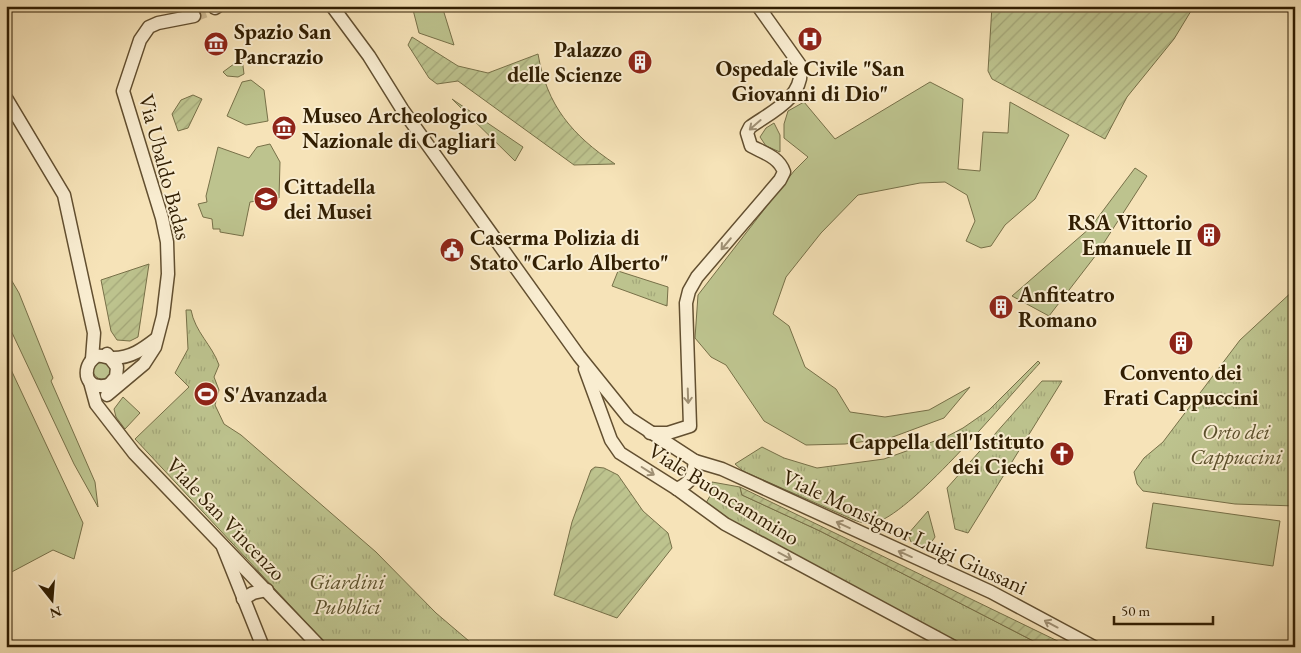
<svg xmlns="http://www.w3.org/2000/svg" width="1301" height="653" viewBox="0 0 1301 653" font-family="'EB Garamond',serif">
  <defs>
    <pattern id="park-tufts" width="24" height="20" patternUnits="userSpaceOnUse" patternTransform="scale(1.25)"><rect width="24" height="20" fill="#bdc38e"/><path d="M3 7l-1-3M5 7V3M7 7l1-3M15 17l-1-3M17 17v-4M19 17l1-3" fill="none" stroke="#a3a779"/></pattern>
    <pattern id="garden-furrows" width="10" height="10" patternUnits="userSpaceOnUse" patternTransform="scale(1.25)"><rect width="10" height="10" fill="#bdc38e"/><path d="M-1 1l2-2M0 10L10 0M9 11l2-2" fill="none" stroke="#a3a779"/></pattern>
  </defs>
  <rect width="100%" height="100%" fill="#f6e3b8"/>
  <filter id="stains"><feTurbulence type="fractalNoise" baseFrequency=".004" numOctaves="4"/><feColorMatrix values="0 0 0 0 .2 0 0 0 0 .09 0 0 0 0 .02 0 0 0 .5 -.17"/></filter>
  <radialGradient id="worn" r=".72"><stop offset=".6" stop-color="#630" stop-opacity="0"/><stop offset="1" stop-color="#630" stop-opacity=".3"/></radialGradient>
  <!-- grass -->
  <g fill="#bdc38e" stroke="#777048">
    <polygon points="412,6 442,6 454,45 419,33"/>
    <polygon points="242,58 244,74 238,77 227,76 223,72"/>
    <polygon points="251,80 264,90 268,121 246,125 227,116 242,82"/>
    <polygon points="930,82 963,99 958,169 980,171 983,132 1008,133 1010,102 1069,135 1035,199 1005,225 991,246 981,248 966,241 975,221 967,195 945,182 920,183 858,195 821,233 786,277 773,314 789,326 805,367 836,389 850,412 885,417 929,410 970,387 944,418 890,438 845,444 806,445 764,421 726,365 711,357 695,338 698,295 794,171 808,157 784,138 784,124 788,111 804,102 835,139"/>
    <polygon points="452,99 523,147 515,161"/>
    <polygon points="774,123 780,135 780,152 766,146 760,137 766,128"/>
    <polygon points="270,144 280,162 279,198 250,202 243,236 220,232 220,229 213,229 212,219 203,217 198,204 207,202 206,196 218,147 249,158 257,147"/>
    <polygon points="1135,168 1147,176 1096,255 1049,316 1012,296 1090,228"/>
    <polygon points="6,271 19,293 53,378 51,381 95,482 98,507 74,464 6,320"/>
    <polygon points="6,359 83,523 74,559 53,550 6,575"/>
    <circle cx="102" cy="370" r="9"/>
    <polygon points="123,397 140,413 125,429 116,417 114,409"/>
    <polygon points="1153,503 1280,521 1273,566 1146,548"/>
    <polygon points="928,511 935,537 926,550 911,542 908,534"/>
  </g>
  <!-- park -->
  <g fill="url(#park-tufts)" stroke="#777048">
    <polygon points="618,271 668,287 667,306 612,286"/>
    <polygon points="1295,289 1295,506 1235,504 1143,491 1137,484 1134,472 1144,458 1163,442 1240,340"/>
    <path d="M186,310H191C195,332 212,345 219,365L214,377L219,390L215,405L224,424L241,435L376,552L436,613L476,647H329L135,439L189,387L175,373L188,349Z"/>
    <path d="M1038,361L1040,363C1008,397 915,510 877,522C868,524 862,523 854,520L743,471L735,464L762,447L784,458L817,468L884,459L946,437L963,428L989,410Z"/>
    <polygon points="1042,381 1062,381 968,533 955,529 947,488"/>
    <polygon points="712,482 740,487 742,495 820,531 1045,647 968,647 733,523 706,503 711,494"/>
  </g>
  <!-- garden -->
  <g fill="url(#garden-furrows)" stroke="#777048">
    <polygon points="992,6 1194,6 1174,39 1127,97 1105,139 992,79 988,71"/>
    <path d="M412,37L458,66L488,73L538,54C547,106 572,135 615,164L574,165L458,81L437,84L429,78L408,45Z"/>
    <polygon points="193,95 202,99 188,128 178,131 172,114 181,100"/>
    <polygon points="149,264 138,337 130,341 117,340 111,331 101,280"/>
    <polygon points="595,467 604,468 618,475 643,511 668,533 672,548 617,618 554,595 572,522 591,470"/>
    <polygon points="740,487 1070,647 1045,647 820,531 742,495"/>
  </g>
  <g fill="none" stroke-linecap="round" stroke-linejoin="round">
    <!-- tertiary-tunnel -->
    <polyline stroke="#cfbc94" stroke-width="12" stroke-dasharray="12 6" stroke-linecap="butt" points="194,16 215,8"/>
    <defs>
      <g id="tertiary">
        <polyline points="332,6 369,56 402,109 579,356 629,418 695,461 722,469 991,592 1094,647"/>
        <polyline points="215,8 218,6"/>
        <polyline points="6,98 64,195 94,333 92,359"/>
        <polyline points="107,354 117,367 116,377 110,384"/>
        <polyline points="585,369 611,440 620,453 677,489 725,524 954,647"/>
        <polyline points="90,382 96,404 134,453 320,647"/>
        <path d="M120,382C113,383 106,387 99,386C82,384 84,363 97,356C103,355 107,358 113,358C131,358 143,349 156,339"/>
        <polyline points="107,395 144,364 155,347 163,316 168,274 167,242 162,218 123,91 140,40 149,27 158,23 194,16"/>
        <path d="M650,433H668L690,426L686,303L689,291L697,277L780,180L784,172C779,157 764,153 751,146L747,133L750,127C771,112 806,97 800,65L758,6"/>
        <path d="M677,489C692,482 693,476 695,461"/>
        <polyline points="223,547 263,647"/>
        <polyline points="243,599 253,593 267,590"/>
      </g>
    </defs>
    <!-- tertiary casing -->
    <use href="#tertiary" stroke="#624f30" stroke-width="15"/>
    <!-- tertiary -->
    <use href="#tertiary" stroke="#f9edd1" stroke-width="12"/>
  </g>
  <!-- one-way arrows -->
  <defs><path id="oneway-shaft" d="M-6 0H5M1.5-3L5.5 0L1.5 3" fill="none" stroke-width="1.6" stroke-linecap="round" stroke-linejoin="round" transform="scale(1.25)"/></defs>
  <g stroke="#9f9074">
    <use href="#oneway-shaft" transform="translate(755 125) rotate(139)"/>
    <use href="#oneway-shaft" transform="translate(726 244) rotate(130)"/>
    <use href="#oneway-shaft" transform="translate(688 396) rotate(88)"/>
    <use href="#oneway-shaft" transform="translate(648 471) rotate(32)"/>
    <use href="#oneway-shaft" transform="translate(843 525) rotate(-155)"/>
    <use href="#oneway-shaft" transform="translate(905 554) rotate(-156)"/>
    <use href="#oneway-shaft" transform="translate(785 556) rotate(28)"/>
    <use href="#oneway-shaft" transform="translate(1051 624) rotate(-152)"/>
  </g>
  <!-- icons -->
  <defs>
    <symbol id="hospital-disc" viewBox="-11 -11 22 22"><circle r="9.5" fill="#8f2418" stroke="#f9edd1"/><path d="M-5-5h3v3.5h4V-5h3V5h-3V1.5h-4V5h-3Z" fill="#fff"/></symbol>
    <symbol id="museum-disc" viewBox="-11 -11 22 22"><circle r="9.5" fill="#8f2418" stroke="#f9edd1"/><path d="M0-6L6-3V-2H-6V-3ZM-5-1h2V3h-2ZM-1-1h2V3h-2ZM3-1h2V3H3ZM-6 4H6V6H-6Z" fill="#fff"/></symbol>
    <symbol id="building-disc" viewBox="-11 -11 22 22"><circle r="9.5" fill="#8f2418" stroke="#f9edd1"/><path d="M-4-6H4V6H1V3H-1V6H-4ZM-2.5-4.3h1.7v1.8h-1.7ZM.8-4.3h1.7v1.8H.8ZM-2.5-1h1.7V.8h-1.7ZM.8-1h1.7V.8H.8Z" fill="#fff"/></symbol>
    <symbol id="university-disc" viewBox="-11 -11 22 22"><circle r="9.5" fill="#8f2418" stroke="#f9edd1"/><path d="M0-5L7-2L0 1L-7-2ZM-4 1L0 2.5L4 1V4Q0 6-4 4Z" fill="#fff"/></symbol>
    <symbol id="civic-disc" viewBox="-11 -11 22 22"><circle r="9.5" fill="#8f2418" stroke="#f9edd1"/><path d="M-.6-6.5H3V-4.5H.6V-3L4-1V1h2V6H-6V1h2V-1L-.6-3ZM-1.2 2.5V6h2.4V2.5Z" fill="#fff"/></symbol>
    <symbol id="stadium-disc" viewBox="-11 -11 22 22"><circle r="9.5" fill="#8f2418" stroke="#f9edd1"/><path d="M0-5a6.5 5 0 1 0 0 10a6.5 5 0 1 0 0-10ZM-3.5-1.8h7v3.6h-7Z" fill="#fff"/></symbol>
    <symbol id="church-disc" viewBox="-11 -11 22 22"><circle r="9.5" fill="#8f2418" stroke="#f9edd1"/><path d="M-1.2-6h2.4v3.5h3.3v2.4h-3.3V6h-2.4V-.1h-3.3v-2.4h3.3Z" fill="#fff"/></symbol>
  </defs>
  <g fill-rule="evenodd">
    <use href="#hospital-disc" x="796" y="25" width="28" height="28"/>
    <use href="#museum-disc" x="202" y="30" width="28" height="28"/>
    <use href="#building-disc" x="626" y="48" width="28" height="28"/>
    <use href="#museum-disc" x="270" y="114" width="28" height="28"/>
    <use href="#university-disc" x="252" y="185" width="28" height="28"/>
    <use href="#building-disc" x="1195" y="221" width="28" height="28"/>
    <use href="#civic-disc" x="438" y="236" width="28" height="28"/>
    <use href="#building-disc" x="987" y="293" width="28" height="28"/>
    <use href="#building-disc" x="1167" y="329" width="28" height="28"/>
    <use href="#stadium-disc" x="192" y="380" width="28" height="28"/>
    <use href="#church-disc" x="1048" y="440" width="28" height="28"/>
  </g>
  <g text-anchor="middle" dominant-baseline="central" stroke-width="4" stroke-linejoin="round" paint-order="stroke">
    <!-- poi labels -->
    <g font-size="22" font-weight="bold" fill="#311e02" stroke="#f9edd1" text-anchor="start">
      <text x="234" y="31">Spazio San<tspan x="234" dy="25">Pancrazio</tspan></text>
      <text x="622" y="49" text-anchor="end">Palazzo<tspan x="622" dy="25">delle Scienze</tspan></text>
      <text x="810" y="68" text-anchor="middle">Ospedale Civile "San<tspan x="810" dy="25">Giovanni di Dio"</tspan></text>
      <text x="302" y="115">Museo Archeologico<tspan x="302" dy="25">Nazionale di Cagliari</tspan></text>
      <text x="284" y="186">Cittadella<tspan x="284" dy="25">dei Musei</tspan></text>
      <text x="1192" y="222" text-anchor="end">RSA Vittorio<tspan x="1192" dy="25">Emanuele II</tspan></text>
      <text x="470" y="237">Caserma Polizia di<tspan x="470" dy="25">Stato "Carlo Alberto"</tspan></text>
      <text x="1018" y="294">Anfiteatro<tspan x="1018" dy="25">Romano</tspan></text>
      <text x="1181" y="372" text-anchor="middle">Convento dei<tspan x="1181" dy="25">Frati Cappuccini</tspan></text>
      <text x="224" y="394">S'Avanzada</text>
      <text x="1044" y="441" text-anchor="end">Cappella dell'Istituto<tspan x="1044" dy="25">dei Ciechi</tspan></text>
    </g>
    <!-- street labels -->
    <g font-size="22" fill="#311e02" stroke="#f9edd1">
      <text transform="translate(165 167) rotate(75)">Via Ubaldo Badas</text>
      <text transform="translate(724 494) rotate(32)">Viale Buoncammino</text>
      <text transform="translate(226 519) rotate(46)">Viale San Vincenzo</text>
      <text transform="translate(905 532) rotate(25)">Viale Monsignor Luigi Giussani</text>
    </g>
    <!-- park labels -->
    <g font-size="22" font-style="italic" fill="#5b502c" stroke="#f9edd1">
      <text x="1236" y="431">Orto dei<tspan x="1236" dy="25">Cappuccini</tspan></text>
      <text x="347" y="581">Giardini<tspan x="347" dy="25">Pubblici</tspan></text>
    </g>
  </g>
  <!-- margin -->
  <rect width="1301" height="653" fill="none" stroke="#f6e3b8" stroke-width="25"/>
  <rect x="8" y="8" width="1286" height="638" fill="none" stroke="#311e02" stroke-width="2.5"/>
  <rect x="12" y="12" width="1276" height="628" fill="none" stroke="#311e02"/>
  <!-- north arrow -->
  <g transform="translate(52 600) rotate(163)" stroke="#f9edd1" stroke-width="4" paint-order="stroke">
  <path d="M0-4L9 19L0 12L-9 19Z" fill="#311e02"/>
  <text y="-8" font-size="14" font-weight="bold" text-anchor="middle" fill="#311e02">N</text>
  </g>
  <!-- scale -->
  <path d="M1114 616v8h99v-8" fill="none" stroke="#311e02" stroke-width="2.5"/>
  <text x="1121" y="616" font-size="15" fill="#311e02" stroke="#f9edd1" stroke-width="4" paint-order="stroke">50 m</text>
  <rect width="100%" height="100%" filter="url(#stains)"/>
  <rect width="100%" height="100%" fill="url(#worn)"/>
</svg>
